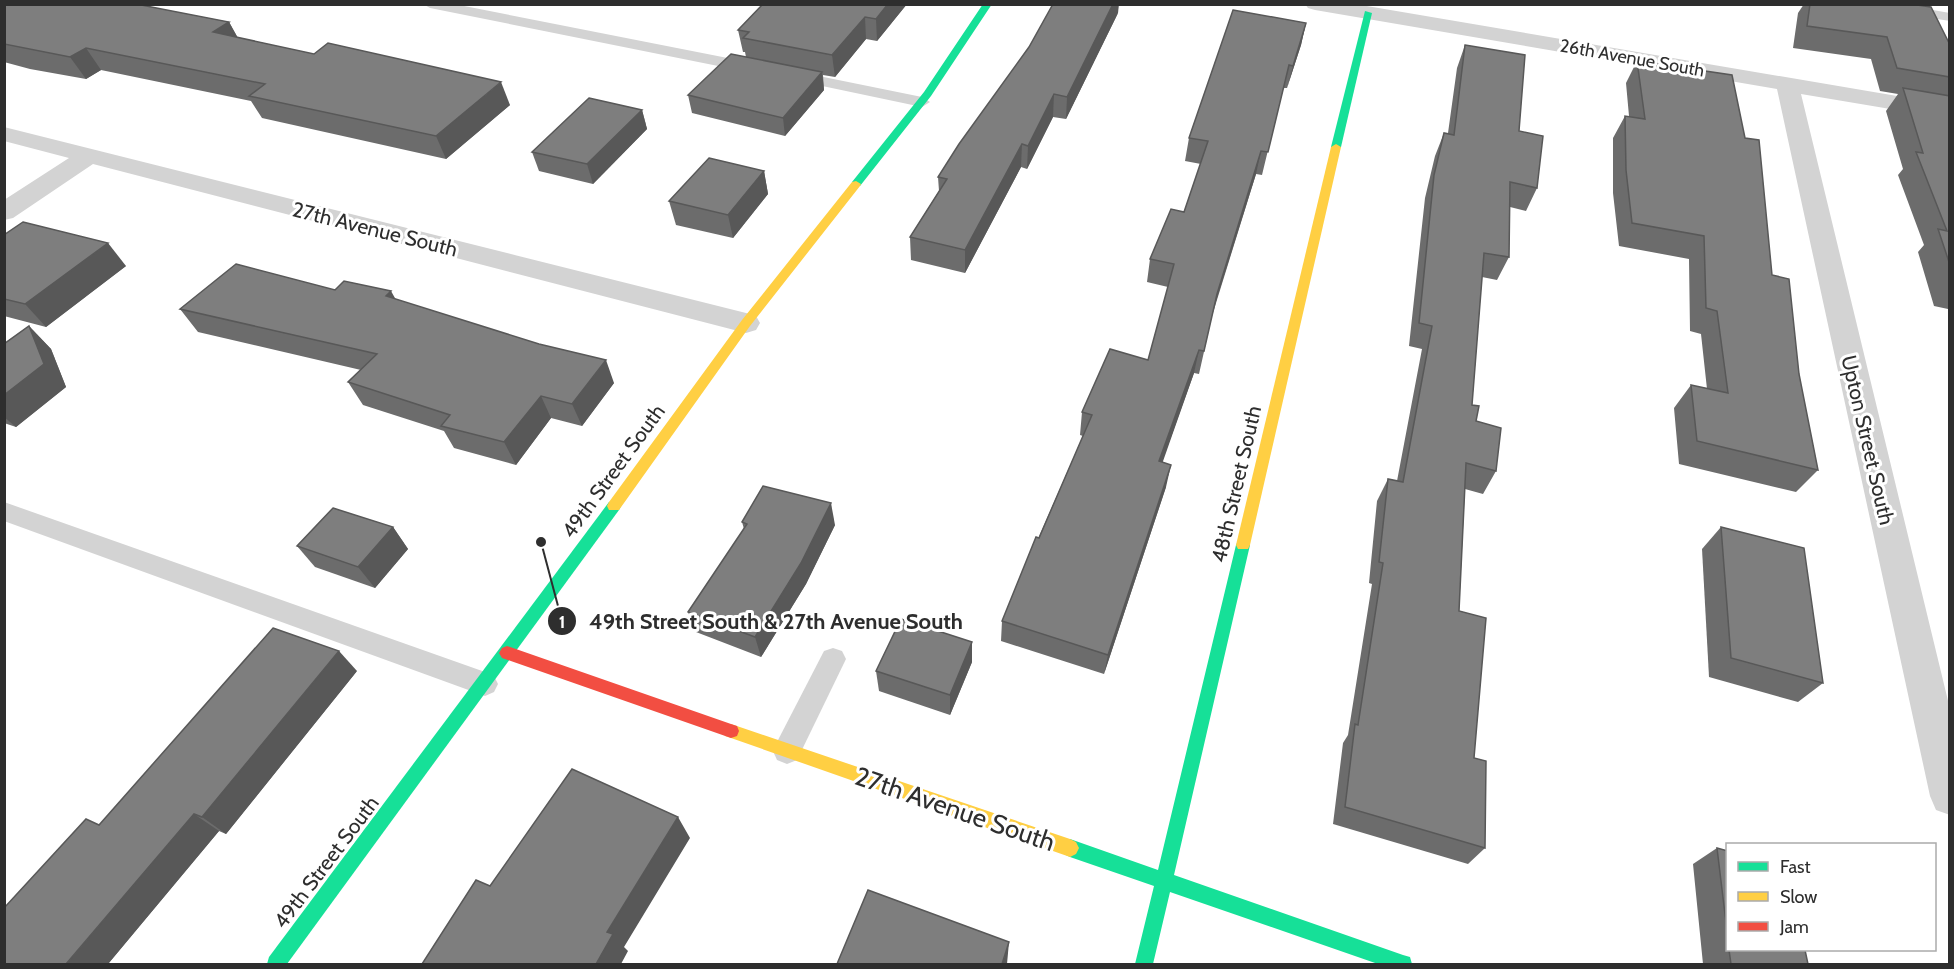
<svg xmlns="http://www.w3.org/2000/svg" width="1954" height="969" viewBox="0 0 1954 969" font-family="Cabin,sans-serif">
  <rect width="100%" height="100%" fill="#fff"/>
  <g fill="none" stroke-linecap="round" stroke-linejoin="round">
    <!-- lane -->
    <g fill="#d3d3d3" fill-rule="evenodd">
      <polygon points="423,4 454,4 753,63 761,68 753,73 430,8"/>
      <polygon points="1860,4 1898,4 1950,13 1950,21 1867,8"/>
      <polygon points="794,71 922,97 930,102 922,107 789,79 786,76"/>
      <polygon points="4,502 485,672 494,676 498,684 494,692 485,696 4,521"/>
      <polygon points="833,648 842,651 846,659 797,760 787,764 777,760 773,751 777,742 824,651"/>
    </g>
    <!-- street -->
    <g fill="#d3d3d3" fill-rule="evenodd">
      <polygon points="1305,4 1355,4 1950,105 1950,119 1801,94 1950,709 1950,815 1936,810 1930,796 1777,89 1315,10 1308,8"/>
      <polygon points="4,127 746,313 756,316 760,323 756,330 746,333 93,164 13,218 4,220 4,200 69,158 4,141"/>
    </g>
    <!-- fast -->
    <g fill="#16e098" fill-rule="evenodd">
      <polygon points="983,4 992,4 931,96 860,186 852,186 852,182 924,92"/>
      <polygon points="1365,11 1372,13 1341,147 1336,150 1331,147"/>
      <polygon points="614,501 619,502 621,506 619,510 287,964 267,964 269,957 609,502"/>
      <polygon points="1243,539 1248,541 1250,545 1174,875 1403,955 1410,957 1412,964 1378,964 1170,892 1153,964 1135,964 1154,886 1070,857 1064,854 1061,848 1064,842 1070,839 1158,870 1236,545 1238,541"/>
    </g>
    <!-- slow -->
    <g fill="#ffcf43" fill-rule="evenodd">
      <polygon points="1336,144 1341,147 1250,545 1248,549 1238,549 1236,545 1331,147"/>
      <polygon points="856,181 861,184 860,186 750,326 619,510 609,510 607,506 609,502 742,320 852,182"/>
      <polygon points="731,724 1070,839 1076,842 1079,848 1076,854 1070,857 731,738 725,736 723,731 725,726"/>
    </g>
    <!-- jam -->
    <polygon fill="#f24e42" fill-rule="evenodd" points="507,646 731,724 737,726 739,731 737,736 731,738 502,658 499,653 502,648"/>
  </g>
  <!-- wall -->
  <g fill="#6c6c6c">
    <polygon points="4,4 229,22 238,38 510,105 446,159 262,118 251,101 101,70 86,79 30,69 4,62"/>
    <polygon points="763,4 907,4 877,41 866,39 835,77 823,75 824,90 785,136 692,113 688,95 746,57 745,52 743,52 738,30"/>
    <polygon points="1804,4 1910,4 1950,45 1950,314 1948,309 1934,306 1918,252 1924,245 1898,175 1903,169 1886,111 1898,94 1880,91 1871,59 1793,48 1798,13"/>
    <polygon points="1118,13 1066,119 1053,117 1027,169 1021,167 965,273 911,260 910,237 939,191 938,177"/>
    <polygon points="1306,23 1301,45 1287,88 1283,88 1262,175 1256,174 1212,316 1199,374 1194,373 1162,462 1166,487 1104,674 1001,641 1002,621 1083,436 1080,435 1082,412 1148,360 1168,287 1147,282 1150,259 1184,212 1201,164 1185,161 1189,138"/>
    <polygon points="1465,45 1519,131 1537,188 1526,211 1510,207 1509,257 1497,280 1482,277 1472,405 1476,421 1496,471 1483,494 1465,489 1459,611 1474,758 1485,848 1468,864 1333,824 1343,743 1348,735 1372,584 1369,583 1377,501 1388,479 1397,481 1422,349 1409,346 1425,198 1435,156 1444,133 1448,133 1457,68"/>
    <polygon points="1637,61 1772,275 1799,374 1818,470 1796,492 1679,464 1674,408 1691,385 1707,389 1701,334 1690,331 1689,259 1619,246 1613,193 1613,138 1625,116 1629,116 1626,83"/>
    <polygon points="642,110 647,129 593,184 539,171 532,152"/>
    <polygon points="764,171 768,194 733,238 676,225 669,201"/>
    <polygon points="4,235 126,266 46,327 4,316"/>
    <polygon points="335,290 395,299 614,383 582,426 551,418 516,465 454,448 444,431 363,405 348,382 361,370 198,332 180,309"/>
    <polygon points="29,326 51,349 66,387 16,427 4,423 4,344"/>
    <polygon points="742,522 835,525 806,584 761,657 696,632 688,612 744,529"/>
    <polygon points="393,527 408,549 375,588 315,567 297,546"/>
    <polygon points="1721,527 1823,683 1798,702 1709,677 1702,549"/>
    <polygon points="972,642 972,662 950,715 879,691 876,671"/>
    <polygon points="357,671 226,834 219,831 108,964 99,825"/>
    <polygon points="1717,848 1728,851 1728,950 1805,950 1808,964 1703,964 1693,864"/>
  </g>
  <!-- shaded-wall -->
  <g fill="#585858">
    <polygon points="888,4 907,4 877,41 876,19"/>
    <polygon points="1113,4 1119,4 1118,13 1066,119 1067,97"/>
    <polygon points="865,17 866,39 835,77 832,55"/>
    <polygon points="229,22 241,44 213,32"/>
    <polygon points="1306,23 1301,45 1287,88 1293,66"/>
    <polygon points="86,48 101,70 86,79 70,57"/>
    <polygon points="822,72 824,90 785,136 783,118"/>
    <polygon points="501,82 510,105 446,159 436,136"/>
    <polygon points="1054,94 1053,117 1027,169 1028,146"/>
    <polygon points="642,110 647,129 593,184 587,164"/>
    <polygon points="1022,144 1021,167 965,273 965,250"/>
    <polygon points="1261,151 1256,174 1211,317 1217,294"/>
    <polygon points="764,171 768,194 733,238 728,215"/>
    <polygon points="108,243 126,266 46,327 25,304"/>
    <polygon points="391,291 404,314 386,296"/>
    <polygon points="29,326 51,349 66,387 16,427 4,417 4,395"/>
    <polygon points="1199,350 1194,373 1155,484 1159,461"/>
    <polygon points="606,360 614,383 582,426 572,404"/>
    <polygon points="541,396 551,418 516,465 504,442"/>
    <polygon points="1171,465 1166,487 1104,674 1108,655"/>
    <polygon points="831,503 835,525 806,584 761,657 755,637"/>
    <polygon points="393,527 408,549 375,588 358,567"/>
    <polygon points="972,642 972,662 950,715 950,695"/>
    <polygon points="339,651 357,671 226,834 202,817"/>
    <polygon points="194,814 219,831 108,964 66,964"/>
    <polygon points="678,817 690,838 624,947 628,951 621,964 596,964 607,932"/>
    <polygon points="1009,942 1007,964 1002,964"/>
  </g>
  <!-- building -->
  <g fill="#7e7e7e" stroke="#585858" stroke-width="1.5">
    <polygon points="4,4 136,4 229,22 213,32 314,54 328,43 501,82 436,136 249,96 265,84 86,48 70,57 4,44"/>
    <polygon points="763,4 888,4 876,19 865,17 832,55 743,38 749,32 738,30"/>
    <polygon points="1053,4 1113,4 1067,97 1054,94 1028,146 1022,144 965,250 910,237 947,179 938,177 959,144 1029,47"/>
    <polygon points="1810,4 1910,4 1931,7 1950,45 1950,77 1897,68 1887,37 1807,26"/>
    <polygon points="1233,10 1306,23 1293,66 1289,65 1268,152 1261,151 1217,294 1204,351 1199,350 1159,461 1171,465 1108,655 1002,621 1036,537 1039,538 1092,415 1082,412 1110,349 1148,360 1174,264 1150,259 1171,209 1184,212 1208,141 1189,138"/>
    <polygon points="1465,45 1525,55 1519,131 1543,136 1537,188 1510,182 1509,257 1484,253 1472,405 1479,406 1476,421 1501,428 1496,471 1466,463 1459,611 1486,618 1474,758 1486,761 1485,848 1345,807 1355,724 1358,725 1383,563 1379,562 1388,479 1403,482 1432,326 1419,323 1434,175 1444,133 1454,135"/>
    <polygon points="731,54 822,72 783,118 688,95"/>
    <polygon points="1637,61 1732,75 1745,138 1759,140 1772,275 1789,279 1799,374 1818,470 1697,441 1691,385 1728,393 1717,311 1706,308 1704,236 1632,223 1626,170 1625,116 1645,119"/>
    <polygon points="1903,88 1950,96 1950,265 1938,229 1947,231 1916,152 1923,153"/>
    <polygon points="589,98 642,110 587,164 532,152"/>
    <polygon points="709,158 764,171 728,215 669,201"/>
    <polygon points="23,222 108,243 25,304 4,299 4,235"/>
    <polygon points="236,264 335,290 344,281 391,291 386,296 539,344 606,360 572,404 541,396 504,442 441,426 450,415 348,382 377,354 180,309"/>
    <polygon points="29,326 44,364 4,395 4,344"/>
    <polygon points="763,486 831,503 801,563 755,637 688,612 747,524 742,522"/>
    <polygon points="333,508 393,527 358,567 297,546"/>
    <polygon points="1721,527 1804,548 1823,683 1731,658"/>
    <polygon points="901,619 972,642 950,695 876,671"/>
    <polygon points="273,628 339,651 202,817 194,814 66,964 4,964 4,908 86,819 99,825"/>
    <polygon points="572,769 678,817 607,932 613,934 596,964 422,964 476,880 490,886"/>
    <polygon points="1717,848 1728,851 1728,939"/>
    <polygon points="868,890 1009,942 1002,964 837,964"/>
    <polygon points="1729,950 1805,950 1808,964 1731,964"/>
  </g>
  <g text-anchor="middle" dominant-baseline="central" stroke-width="6" stroke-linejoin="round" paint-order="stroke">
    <!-- far-street labels -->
    <g font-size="18" fill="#2e2e2e" stroke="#fff">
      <text transform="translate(1632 58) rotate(10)">26th Avenue South</text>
    </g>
    <!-- street labels -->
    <g font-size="21" fill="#2e2e2e" stroke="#fff">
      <text transform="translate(375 229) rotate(14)">27th Avenue South</text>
      <text transform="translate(1868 440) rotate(77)">Upton Street South</text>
      <text transform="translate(613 471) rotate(-54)">49th Street South</text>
      <text transform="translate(1236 484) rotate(-77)">48th Street South</text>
      <text transform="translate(326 862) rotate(-53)">49th Street South</text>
    </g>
    <!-- near-street labels -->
    <g font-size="26" fill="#2e2e2e" stroke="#fff">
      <text transform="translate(955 809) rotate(19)">27th Avenue South</text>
    </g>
  </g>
  <!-- callouts -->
  <path fill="none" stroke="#2e2e2e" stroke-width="2" d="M541 542L562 621"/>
  <g fill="#2e2e2e" stroke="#fff" stroke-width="2">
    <circle cx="541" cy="542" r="6"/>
    <circle cx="562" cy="621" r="15"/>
  </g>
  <g font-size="18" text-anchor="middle" font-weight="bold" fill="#fff">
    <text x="562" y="628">1</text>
  </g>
  <g font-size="22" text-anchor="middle" font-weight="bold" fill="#2e2e2e" stroke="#fff" stroke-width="6" stroke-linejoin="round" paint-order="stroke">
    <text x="776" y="629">49th Street South &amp; 27th Avenue South</text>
  </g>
  <!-- border -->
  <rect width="1954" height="969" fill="none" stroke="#2e2e2e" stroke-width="12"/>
  <!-- legend -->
  <rect x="1726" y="843" width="210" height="108" fill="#ffffff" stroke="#ababab" stroke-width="1.5"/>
  <rect x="1738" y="862" width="30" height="9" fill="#16e098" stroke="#ababab" stroke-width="1.5"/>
  <text x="1780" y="873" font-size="18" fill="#2e2e2e">Fast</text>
  <rect x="1738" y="892" width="30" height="9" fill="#ffcf43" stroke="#ababab" stroke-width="1.5"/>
  <text x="1780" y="903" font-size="18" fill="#2e2e2e">Slow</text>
  <rect x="1738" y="922" width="30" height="9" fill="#f24e42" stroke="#ababab" stroke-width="1.5"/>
  <text x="1780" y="933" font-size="18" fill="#2e2e2e">Jam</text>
</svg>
